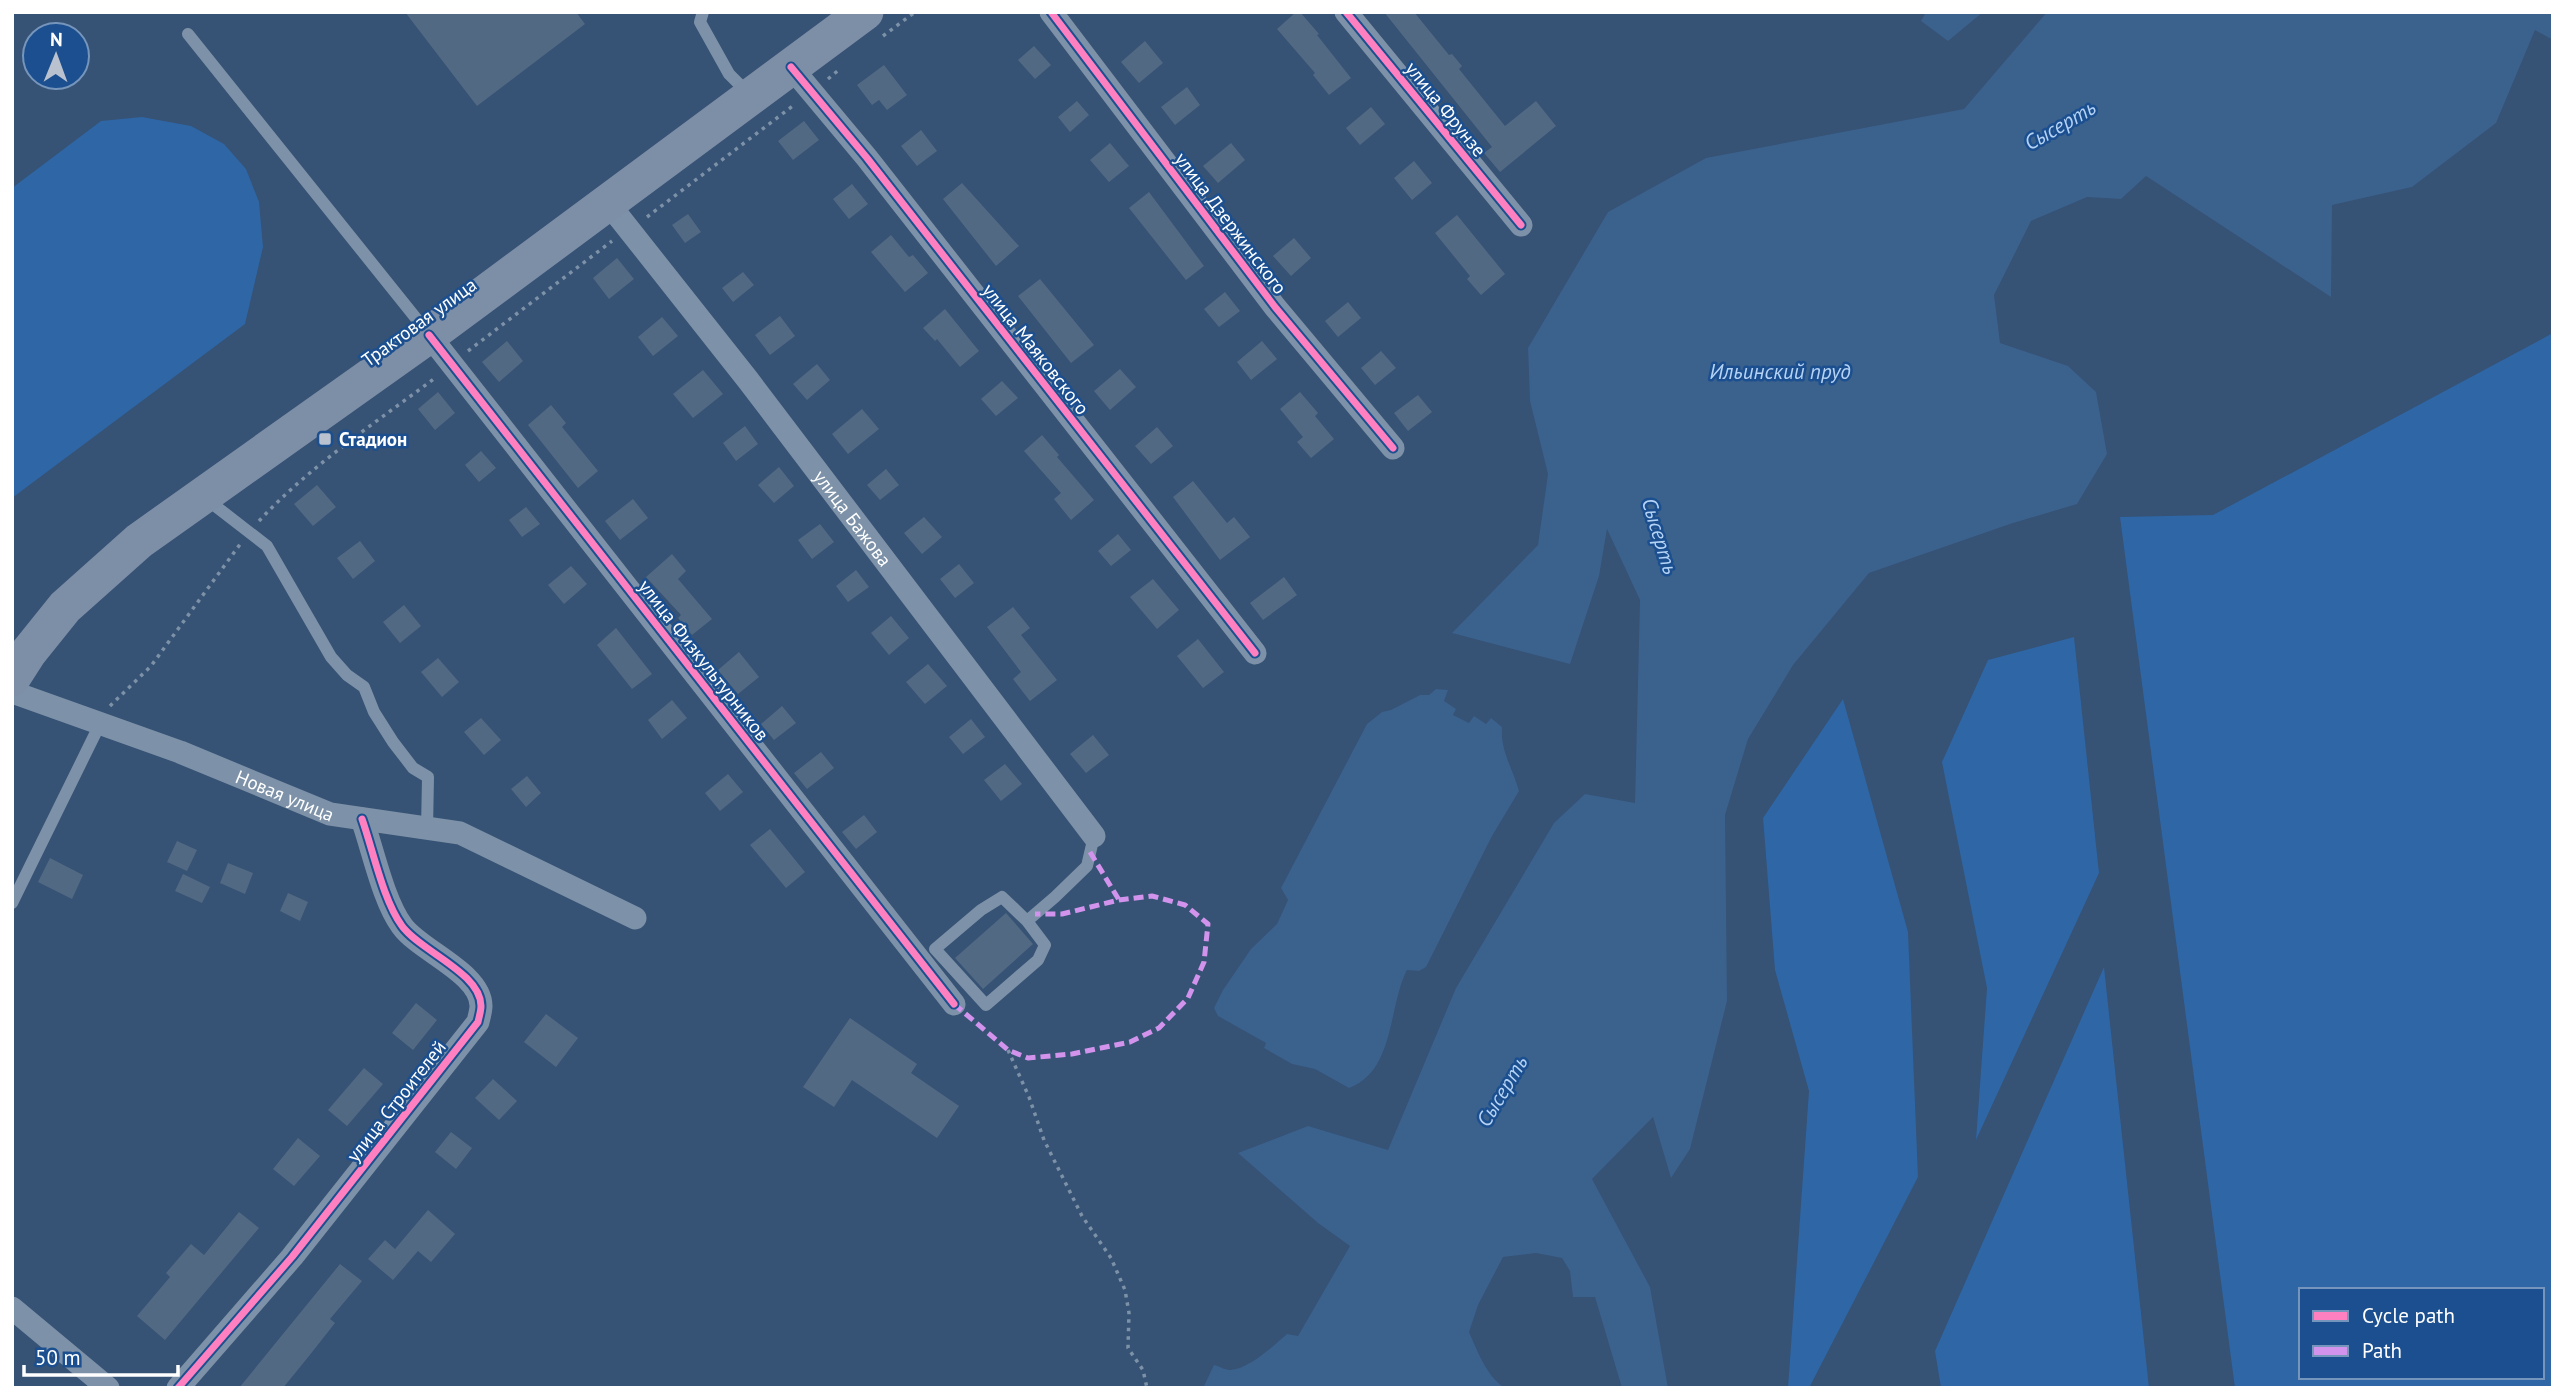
<svg xmlns="http://www.w3.org/2000/svg" width="2565" height="1400" viewBox="0 0 2565 1400" font-family="'PT Sans',sans-serif">
  <rect width="100%" height="100%" fill="#365274"/>
  <!-- green -->
  <g fill="#2f66a5" fill-rule="evenodd">
    <polygon points="142,117 191,126 224,144 246,169 259,202 263,247 245,324 12,498 12,188 101,121"/>
    <path d="M2553,333V1388H2235L2120,517L2213,515ZM2301,1290H2542V1377H2301Z"/>
    <polygon points="2074,637 2099,873 1976,1140 1987,988 1942,762 1988,660"/>
    <polygon points="1843,699 1908,932 1918,1177 1809,1388 1788,1388 1809,1091 1775,970 1763,818"/>
    <polygon points="2104,967 2149,1388 1941,1388 1935,1351"/>
  </g>
  <!-- water -->
  <g fill="#3b618d">
    <polygon points="1926,12 1983,12 1948,41 1921,21"/>
    <path d="M2047,12H2553V40L2535,30L2496,123L2412,187L2332,205L2331,297L2146,176L2121,199L2087,197L2031,221L1994,295L2000,343L2068,366L2096,392L2107,454L2077,504L2010,524L1869,573L1793,665L1748,739L1725,815L1727,1001L1690,1149L1671,1178L1653,1117L1592,1179L1650,1287L1668,1388H1622L1595,1297H1573L1570,1271L1562,1258L1536,1253L1503,1257L1478,1305L1469,1332C1477,1350 1487,1377 1505,1388H1203L1214,1365C1219,1366 1225,1370 1230,1370C1249,1369 1273,1346 1287,1334L1298,1336L1350,1246L1318,1223L1238,1153L1308,1126L1388,1150L1456,988L1554,823L1585,794L1635,803L1640,600L1607,529L1599,576L1570,664L1452,633L1538,545L1548,474L1530,401L1528,348L1608,212L1706,158L1964,109Z"/>
    <path d="M1436,689L1448,690L1444,701L1456,709L1453,715L1469,723L1474,716L1486,724L1491,718L1502,727C1500,750 1513,769 1519,791L1492,836L1426,967L1419,971L1407,970C1388,1007 1395,1071 1349,1088L1315,1069L1292,1064L1264,1048L1266,1043L1218,1016L1214,1008L1223,990L1251,949L1277,924L1288,900L1281,888L1367,724L1382,712L1391,710L1420,695H1429Z"/>
  </g>
  <!-- building -->
  <g fill="#526984">
    <polygon points="405,12 576,12 585,24 477,106"/>
    <polygon points="1296,12 1300,12 1319,34 1317,35 1351,78 1329,95 1313,75 1315,73 1277,29"/>
    <polygon points="1384,12 1414,12 1449,55 1452,54 1462,66 1459,69 1505,126 1536,101 1556,126 1500,172 1484,153 1492,147"/>
    <polygon points="1145,41 1163,63 1139,83 1121,62"/>
    <polygon points="1034,46 1051,65 1035,79 1018,60"/>
    <polygon points="884,65 907,95 887,110 879,100 872,105 857,85"/>
    <polygon points="1187,87 1200,105 1175,125 1161,107"/>
    <polygon points="1077,101 1089,115 1070,132 1058,117"/>
    <polygon points="1371,107 1385,124 1360,145 1346,128"/>
    <polygon points="804,121 819,140 793,160 778,141"/>
    <polygon points="921,130 937,151 917,166 901,146"/>
    <polygon points="1110,143 1129,166 1109,182 1090,160"/>
    <polygon points="1231,143 1245,160 1218,183 1203,166"/>
    <polygon points="1414,161 1432,183 1412,200 1394,178"/>
    <polygon points="962,183 1019,246 996,266 943,199"/>
    <polygon points="852,184 868,204 849,219 833,199"/>
    <polygon points="1149,192 1204,266 1186,280 1129,208"/>
    <polygon points="688,214 701,232 685,243 672,225"/>
    <polygon points="1457,215 1505,274 1481,295 1467,279 1470,276 1435,233"/>
    <polygon points="891,235 909,257 913,255 928,273 905,292 871,252"/>
    <polygon points="1294,238 1311,258 1291,276 1273,256"/>
    <polygon points="617,258 634,279 609,299 593,278"/>
    <polygon points="743,272 754,285 733,302 722,288"/>
    <polygon points="1040,279 1094,345 1071,363 1018,296"/>
    <polygon points="1225,292 1240,311 1219,327 1204,309"/>
    <polygon points="1348,302 1361,318 1338,337 1325,321"/>
    <polygon points="945,309 979,351 960,367 937,339 935,341 923,328"/>
    <polygon points="780,316 795,336 770,355 755,335"/>
    <polygon points="662,317 678,336 653,356 638,337"/>
    <polygon points="507,341 523,361 499,382 482,362"/>
    <polygon points="1262,341 1277,359 1251,380 1237,362"/>
    <polygon points="1381,351 1396,368 1375,385 1361,368"/>
    <polygon points="817,364 830,380 807,400 793,384"/>
    <polygon points="1120,369 1136,387 1110,410 1094,391"/>
    <polygon points="703,370 723,394 693,418 673,394"/>
    <polygon points="1002,381 1018,398 996,416 981,399"/>
    <polygon points="438,392 455,413 435,430 418,409"/>
    <polygon points="1300,392 1318,413 1315,416 1334,439 1311,458 1297,442 1303,437 1280,409"/>
    <polygon points="1418,395 1432,412 1408,431 1394,413"/>
    <polygon points="551,405 566,423 562,427 598,471 578,488 528,425"/>
    <polygon points="862,409 879,429 848,454 832,434"/>
    <polygon points="745,426 758,444 736,461 723,443"/>
    <polygon points="1157,427 1173,446 1151,464 1135,446"/>
    <polygon points="1042,435 1059,455 1057,457 1094,500 1071,520 1054,499 1061,493 1024,451"/>
    <polygon points="481,451 496,468 479,482 465,465"/>
    <polygon points="779,467 794,486 774,503 758,485"/>
    <polygon points="886,469 899,485 880,500 867,485"/>
    <polygon points="1193,481 1227,523 1234,517 1250,537 1220,560 1173,497"/>
    <polygon points="317,485 336,507 313,526 294,504"/>
    <polygon points="633,499 648,518 620,540 605,521"/>
    <polygon points="526,507 540,524 522,537 509,520"/>
    <polygon points="924,517 942,537 922,554 904,533"/>
    <polygon points="820,524 834,542 812,559 798,540"/>
    <polygon points="1118,534 1131,550 1111,566 1098,551"/>
    <polygon points="360,541 375,561 353,579 337,558"/>
    <polygon points="672,554 686,571 678,579 712,619 692,635 678,618 681,615 646,577"/>
    <polygon points="959,564 974,583 955,598 940,579"/>
    <polygon points="571,566 587,584 564,604 548,585"/>
    <polygon points="856,570 869,587 848,602 836,586"/>
    <polygon points="1284,577 1297,595 1263,620 1250,603"/>
    <polygon points="1153,579 1179,610 1157,629 1130,597"/>
    <polygon points="404,605 421,626 400,643 383,622"/>
    <polygon points="1013,607 1030,628 1021,635 1057,680 1030,701 1013,679 1021,672 987,627"/>
    <polygon points="891,616 909,638 889,655 871,633"/>
    <polygon points="616,628 652,674 632,689 597,645"/>
    <polygon points="1198,639 1224,672 1203,688 1177,656"/>
    <polygon points="739,652 759,677 738,694 718,670"/>
    <polygon points="438,658 459,682 442,697 421,672"/>
    <polygon points="928,664 947,686 925,704 906,682"/>
    <polygon points="672,700 687,718 662,739 648,720"/>
    <polygon points="782,706 796,723 774,740 761,724"/>
    <polygon points="481,718 501,740 484,755 464,732"/>
    <polygon points="971,719 985,737 963,754 949,737"/>
    <polygon points="1093,735 1109,755 1086,773 1070,754"/>
    <polygon points="821,752 834,768 807,789 794,773"/>
    <polygon points="1005,764 1022,784 1001,801 984,780"/>
    <polygon points="728,774 743,792 720,811 705,793"/>
    <polygon points="527,776 541,793 526,807 511,789"/>
    <polygon points="864,815 877,832 856,849 842,832"/>
    <polygon points="770,829 805,872 786,888 750,845"/>
    <polygon points="177,841 197,850 187,871 167,862"/>
    <polygon points="50,858 83,875 72,899 38,882"/>
    <polygon points="228,863 253,873 245,894 220,883"/>
    <polygon points="183,874 210,887 202,903 175,891"/>
    <polygon points="288,893 308,902 300,921 280,911"/>
    <polygon points="1006,913 1033,944 983,989 955,958"/>
    <polygon points="416,1003 437,1020 413,1050 392,1033"/>
    <polygon points="546,1014 578,1038 556,1067 524,1042"/>
    <polygon points="850,1018 917,1064 911,1073 959,1106 937,1138 852,1080 834,1107 803,1087"/>
    <polygon points="364,1068 383,1084 347,1126 328,1110"/>
    <polygon points="493,1079 517,1101 499,1120 475,1098"/>
    <polygon points="451,1132 472,1148 456,1169 435,1152"/>
    <polygon points="298,1138 320,1156 294,1186 273,1169"/>
    <polygon points="428,1210 455,1234 431,1262 418,1251 393,1280 368,1259 385,1240 395,1249"/>
    <polygon points="239,1212 259,1228 165,1340 137,1316 170,1277 166,1273 191,1244 204,1255"/>
    <polygon points="340,1264 362,1281 330,1319 335,1323 309,1356 283,1388 239,1388"/>
  </g>
  <g fill="none" stroke-linecap="round" stroke-linejoin="round">
    <!-- path -->
    <g stroke="#7d92a8" stroke-width="3.5" stroke-dasharray="3.5 5" stroke-linecap="butt">
      <polyline points="883,36 915,12"/>
      <polyline points="828,79 841,68"/>
      <polyline points="647,217 794,105"/>
      <polyline points="468,351 612,241"/>
      <path d="M259,521C310,466 375,423 435,378"/>
      <polyline points="110,706 151,666 241,543"/>
      <polyline points="1008,1050 1029,1097 1044,1140 1082,1216 1111,1258 1125,1290 1129,1313 1128,1348 1143,1370 1147,1388"/>
    </g>
    <!-- service -->
    <g stroke="#7d92a8" stroke-width="12">
      <polyline points="703,12 700,22 729,74 749,94"/>
      <polyline points="188,34 427,332"/>
      <polyline points="205,498 267,546 331,657 347,675 364,687 374,712 393,742 413,768 428,777 427,829"/>
      <polyline points="12,903 100,724"/>
      <polyline points="1027,921 1002,897 981,910 935,949 986,1005 1038,960 1045,945 1027,921 1055,897 1087,866 1094,836"/>
    </g>
    <!-- minor -->
    <g stroke="#7d92a8" stroke-width="23">
      <polyline points="1051,12 1275,307 1393,448"/>
      <polyline points="1346,12 1521,225"/>
      <polyline points="791,67 867,158 1255,653"/>
      <path id="s1" d="M608,203L748,380L1094,836"/>
      <polyline points="429,335 954,1004"/>
      <path id="s2" d="M12,692L180,752L330,814L460,833L635,918"/>
      <polyline points="12,1308 108,1388"/>
      <path d="M178,1388L292,1257L478,1022C479,1017 481,1011 481,1006C481,973 420,951 402,926C383,900 373,850 362,819"/>
    </g>
    <!-- primary -->
    <polyline stroke="#7d8ea7" stroke-width="37" points="12,678 28,653 65,607 139,541 429,335 865,12"/>
    <!-- quiet -->
    <g stroke="#d193ec" stroke-width="5" stroke-dasharray="10 5" stroke-linecap="butt">
      <polyline points="1090,852 1119,900"/>
      <polyline points="954,1004 1008,1050 1028,1058 1072,1054 1130,1042 1159,1028 1188,998 1204,962 1208,924 1185,905 1152,896 1119,900 1062,914 1035,914"/>
    </g>
    <defs>
      <g id="cycleway">
        <polyline points="1051,12 1275,307 1393,448"/>
        <polyline points="1346,12 1521,225"/>
        <polyline points="791,67 867,158 1255,653"/>
        <polyline points="429,335 954,1004"/>
        <path d="M178,1388L292,1257L478,1022C479,1017 481,1011 481,1006C481,973 420,951 402,926C383,900 373,850 362,819"/>
      </g>
    </defs>
    <!-- cycleway casing -->
    <use href="#cycleway" stroke="#1b4f8f" stroke-width="11"/>
    <!-- cycleway -->
    <use href="#cycleway" stroke="#ff80c0" stroke-width="7"/>
  </g>
  <!-- markers -->
  <rect fill="#b9c2ce" stroke="#1b4f8f" stroke-width="2.5" x="318" y="432" width="14" height="14" rx="3.5"/>
  <g text-anchor="middle" dominant-baseline="central" stroke-width="5" stroke-linejoin="round" paint-order="stroke">
    <!-- street labels -->
    <g font-size="19" fill="#fff" stroke="#1b4f8f">
      <text transform="translate(1446 109) rotate(51)">улица Фрунзе</text>
      <text transform="translate(1231 223) rotate(53)">улица Дзержинского</text>
      <text transform="translate(419 322) rotate(-36)">Трактовая улица</text>
      <text transform="translate(1036 349) rotate(52)">улица Маяковского</text>
      <text stroke="none"><textPath href="#s1" startOffset="399">улица Бажова</textPath></text>
      <text transform="translate(704 660) rotate(52)">улица Физкультурников</text>
      <text stroke="none"><textPath href="#s2" startOffset="292">Новая улица</textPath></text>
      <text transform="translate(396 1101) rotate(-52)">улица Строителей</text>
    </g>
    <!-- poi labels -->
    <g font-size="19" font-weight="bold" fill="#fff" stroke="#1b4f8f" text-anchor="start">
      <text x="339" y="439">Стадион</text>
    </g>
    <!-- water labels -->
    <g font-size="21" font-style="italic" fill="#b5d3f5" stroke="#1b4f8f">
      <text transform="translate(2060 125) rotate(-30)">Сысерть</text>
      <text x="1780" y="371">Ильинский пруд</text>
      <text transform="translate(1660 536) rotate(73)">Сысерть</text>
      <text transform="translate(1502 1091) rotate(-59)">Сысерть</text>
    </g>
  </g>
  <!-- border -->
  <rect width="2565" height="1400" fill="none" stroke="#ffffff" stroke-width="28"/>
  <!-- legend -->
  <rect x="2299" y="1288" width="245" height="91" fill="#1b4f8f" stroke="#7695bc" stroke-width="2"/>
  <rect x="2313" y="1311" width="35" height="10" fill="#ff80c0" stroke="#7695bc" stroke-width="2"/>
  <text x="2362" y="1323" font-size="21" fill="#ffffff">Cycle path</text>
  <rect x="2313" y="1346" width="35" height="10" fill="#d193ec" stroke="#7695bc" stroke-width="2"/>
  <text x="2362" y="1358" font-size="21" fill="#ffffff">Path</text>
  <!-- north arrow -->
  <g transform="translate(56 56) rotate(1)"><circle r="33" fill="#1b4f8f" stroke="#7695bc" stroke-width="2"/>
  <path d="M0-5L12 26L0 18L-12 26Z" fill="#b9c2ce"/>
  <text y="-10" font-size="19" font-weight="bold" text-anchor="middle" fill="#ffffff">N</text>
  </g>
  <!-- scale -->
  <path d="M24 1365v10h154v-10" fill="none" stroke="#ffffff" stroke-width="3.5"/>
  <text x="35" y="1365" font-size="21" fill="#ffffff" stroke="#1b4f8f" stroke-width="5" paint-order="stroke">50 m</text>
</svg>
